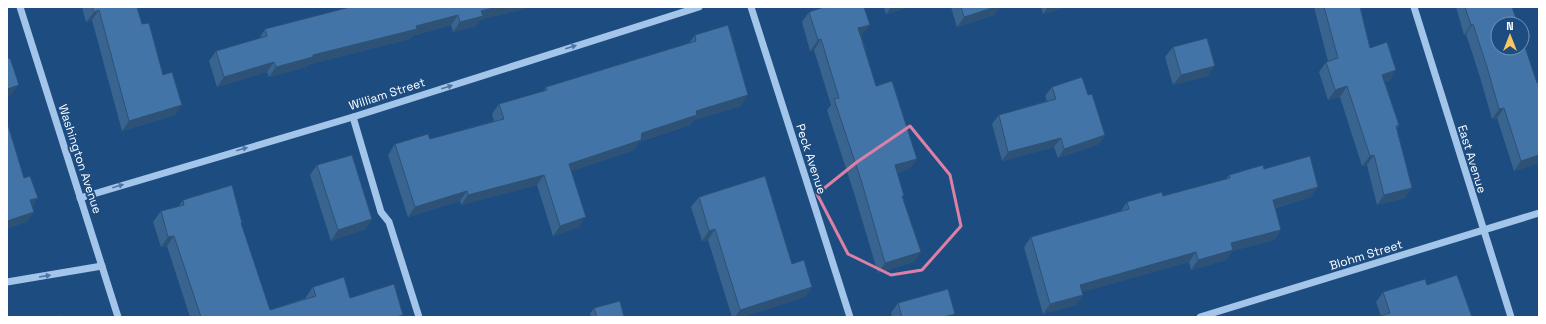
<svg xmlns="http://www.w3.org/2000/svg" width="1546" height="324" viewBox="0 0 1546 324" font-family="'Space Grotesk',sans-serif">
  <rect width="100%" height="100%" fill="#1d4c80"/>
  <g fill="none" stroke-linecap="round" stroke-linejoin="round">
    <!-- minor -->
    <g stroke="#a2c5e9" stroke-width="7">
      <polyline points="20,7 118,317"/>
      <polyline points="751,7 850,317"/>
      <polyline points="1414,7 1511,317"/>
      <polyline points="353,117 381,212 389,222 419,317"/>
      <polyline points="80,198 353,117 699,7"/>
      <polyline points="7,282 102,266"/>
      <polyline points="1200,317 1539,213"/>
    </g>
  </g>
  <!-- wall -->
  <g fill="#396490">
    <polygon points="82,7 137,7 142,24 163,75 175,115 122,131 92,20 86,22"/>
    <polygon points="884,7 909,7 886,14"/>
    <polygon points="951,7 1000,7 994,15 957,27"/>
    <polygon points="1041,7 1067,7 1043,14"/>
    <polygon points="1314,7 1360,7 1370,48 1396,70 1389,81 1385,82 1399,125 1397,128 1405,198 1377,205 1367,165 1362,166 1340,97 1328,100 1319,72 1326,62 1328,61"/>
    <polygon points="1456,7 1512,7 1537,83 1539,82 1539,163 1514,171 1497,118 1492,119 1480,77 1466,34 1464,35"/>
    <polygon points="525,9 481,19 476,26 453,32 451,25 412,36 410,39 307,65 306,67 269,77 267,72 217,87 209,61 216,51 259,39 265,29"/>
    <polygon points="809,12 862,35 861,35 876,86 917,159 909,169 897,173 903,197 914,262 878,273 854,193 827,110 831,105 814,50 810,51 802,22"/>
    <polygon points="695,35 741,106 694,120 690,125 639,142 634,150 571,171 579,227 553,236 537,185 461,205 460,201 408,217 388,155 395,144 430,139 494,121 492,114 499,104 543,92 546,87 689,43"/>
    <polygon points="1173,47 1208,76 1173,85 1165,57"/>
    <polygon points="1052,87 1099,144 1058,158 1054,147 1002,161 992,124 999,115 1047,101 1045,96"/>
    <polygon points="317,165 372,219 365,229 331,241 310,175"/>
    <polygon points="1264,169 1311,197 1275,208 1281,230 1274,240 1232,251 1226,260 1191,270 1189,262 1082,292 1083,295 1076,305 1043,314 1024,247 1031,237 1121,211 1127,202 1163,196 1226,179 1229,175"/>
    <polygon points="699,197 792,264 812,287 805,297 742,317 732,317 708,240 702,241 691,207"/>
    <polygon points="183,200 242,223 241,225 270,310 306,298 306,297 313,287 350,298 401,317 190,317 167,246 161,247 153,222 161,211 178,207"/>
    <polygon points="1427,285 1472,317 1381,316 1376,302 1383,292"/>
    <polygon points="898,303 955,314 953,317 892,317 891,313"/>
    <polygon points="594,308 624,317 591,317 590,314"/>
  </g>
  <!-- shaded-wall -->
  <g fill="#2e5176">
    <polygon points="497,7 526,7 525,9 481,19 476,26 453,32 460,22 481,11"/>
    <polygon points="891,7 909,7 886,14"/>
    <polygon points="995,7 1000,7 994,15 957,27 964,17"/>
    <polygon points="1048,7 1067,7 1043,14"/>
    <polygon points="99,10 92,20 86,22 94,12"/>
    <polygon points="458,15 451,25 412,36 410,39 307,65 306,67 269,77 276,67 313,55"/>
    <polygon points="1473,24 1466,34 1464,35 1471,25"/>
    <polygon points="870,25 862,35 851,38 858,28"/>
    <polygon points="821,39 814,50 810,51 818,40"/>
    <polygon points="274,62 267,72 217,87 224,77"/>
    <polygon points="1215,66 1208,76 1173,85 1181,75"/>
    <polygon points="1396,70 1389,81 1375,85 1382,75"/>
    <polygon points="19,85 11,95 7,97 7,89"/>
    <polygon points="1347,86 1340,97 1328,100 1335,90"/>
    <polygon points="748,95 741,106 694,120 690,125 639,142 634,150 562,174 569,164 696,111"/>
    <polygon points="182,105 175,115 122,131 129,121"/>
    <polygon points="1504,108 1497,118 1492,119 1499,109"/>
    <polygon points="1105,135 1099,144 1058,158 1064,149"/>
    <polygon points="1061,138 1054,147 1002,161 1008,152"/>
    <polygon points="1374,155 1367,165 1362,166 1370,156"/>
    <polygon points="1539,155 1539,163 1514,171 1521,161"/>
    <polygon points="917,159 909,169 887,176 895,165"/>
    <polygon points="544,175 537,185 461,205 468,195"/>
    <polygon points="1318,187 1311,197 1266,210 1273,200"/>
    <polygon points="1412,188 1405,198 1377,205 1384,195"/>
    <polygon points="467,191 460,201 408,217 415,207"/>
    <polygon points="38,198 31,209 30,200"/>
    <polygon points="34,212 27,222 7,229 7,221"/>
    <polygon points="586,217 579,227 553,236 560,226"/>
    <polygon points="372,219 365,229 331,241 338,230"/>
    <polygon points="715,229 708,240 702,241 709,231"/>
    <polygon points="1281,230 1274,240 1232,251 1226,260 1191,270 1198,260 1231,243"/>
    <polygon points="174,236 167,246 161,247 168,237"/>
    <polygon points="921,252 914,262 878,273 885,263"/>
    <polygon points="1196,252 1189,262 1073,295 1080,285"/>
    <polygon points="812,287 805,297 742,317 735,317 740,310"/>
    <polygon points="1083,295 1076,305 1043,314 1050,304"/>
    <polygon points="955,314 953,317 944,317"/>
  </g>
  <!-- building -->
  <g fill="#4274a8" stroke="#2e5176">
    <polygon points="92,7 137,7 142,24 149,23 163,75 172,72 182,105 129,121 99,10 94,12"/>
    <polygon points="350,7 497,7 481,11 483,16 460,22 458,15 416,26 417,29 313,55 313,57 276,67 274,62 224,77 216,51 267,36 265,29"/>
    <polygon points="824,7 864,7 870,25 858,28 876,86 892,81 917,159 895,165 904,196 902,196 921,252 885,263 862,183 834,99 839,98 821,39 818,40 809,12"/>
    <polygon points="961,7 995,7 964,17"/>
    <polygon points="1324,7 1360,7 1370,48 1387,42 1396,70 1382,75 1399,125 1396,126 1412,188 1384,195 1374,155 1370,156 1347,86 1335,90 1326,62 1338,58"/>
    <polygon points="1465,7 1512,7 1518,24 1498,24 1498,48 1522,48 1522,38 1537,83 1539,82 1539,155 1521,161 1504,108 1499,109 1487,67 1473,24 1471,25"/>
    <polygon points="728,25 748,95 696,111 697,115 642,133 641,140 569,164 586,217 560,226 544,175 468,195 467,191 415,207 395,144 428,134 430,139 504,119 499,104 547,90 546,87 696,41 695,35"/>
    <polygon points="1207,38 1215,66 1181,75 1173,47"/>
    <polygon points="10,58 19,85 7,89 7,59"/>
    <polygon points="1082,77 1088,95 1092,94 1105,135 1064,149 1061,138 1008,152 999,115 1056,99 1052,87"/>
    <polygon points="7,122 24,178 30,176 38,198 30,200 34,212 7,221"/>
    <polygon points="352,155 372,219 338,230 317,165"/>
    <polygon points="1310,156 1318,187 1273,200 1281,230 1231,243 1233,250 1198,260 1196,252 1080,285 1083,295 1050,304 1031,237 1129,209 1127,202 1162,192 1163,196 1230,178 1229,175 1263,165 1264,169"/>
    <polygon points="765,176 792,264 804,260 812,287 740,310 715,229 709,231 699,197"/>
    <polygon points="232,185 242,223 241,223 270,310 316,296 313,287 344,277 350,298 394,284 403,315 396,317 201,317 174,236 168,237 161,211 184,205 183,200"/>
    <polygon points="1457,275 1472,317 1376,317 1390,313 1383,292 1425,279 1427,285"/>
    <polygon points="948,289 955,314 944,317 902,317 898,303"/>
    <polygon points="620,301 624,317 597,317 594,308"/>
    <polygon points="60,315 61,317 54,317"/>
  </g>
  <!-- one-way arrows -->
  <defs><path id="oneway-solid" d="M-6-.8H1V-3.2L6.5 0L1 3.2V.8H-6Z"/></defs>
  <g fill="#4c76a5">
    <use href="#oneway-solid" transform="translate(571 47) rotate(-18)"/>
    <use href="#oneway-solid" transform="translate(447 87) rotate(-18)"/>
    <use href="#oneway-solid" transform="translate(242 149) rotate(-16)"/>
    <use href="#oneway-solid" transform="translate(118 186) rotate(-16)"/>
    <use href="#oneway-solid" transform="translate(45 276) rotate(-9)"/>
  </g>
  <!-- marked area -->
  <path fill="none" stroke="#dd80a5" stroke-width="3" stroke-linejoin="round" d="M910,126L950,175L961,226L922,270L891,275L848,254L817,194L857,162Z"/>
  <g text-anchor="middle" dominant-baseline="central" stroke-width="4" stroke-linejoin="round" paint-order="stroke">
    <!-- street labels -->
    <g font-size="12" fill="#fff" stroke="#1d4c80">
      <text transform="translate(387 94) rotate(-18)">William Street</text>
      <text transform="translate(80 159) rotate(72)">Washington Avenue</text>
      <text transform="translate(811 159) rotate(72)">Peck Avenue</text>
      <text transform="translate(1472 159) rotate(73)">East Avenue</text>
      <text transform="translate(1366 255) rotate(-17)">Blohm Street</text>
    </g>
  </g>
  <!-- border -->
  <rect width="1546" height="324" fill="none" stroke="#ffffff" stroke-width="16"/>
  <!-- north arrow -->
  <g transform="translate(1510 36)"><circle r="19" fill="#1d4c80" stroke="#7794b3"/>
  <path d="M0-3L7 15L0 10L-7 15Z" fill="#f8c761"/>
  <text y="-6" font-size="11" font-weight="bold" text-anchor="middle" fill="#ffffff">N</text>
  </g>
</svg>
